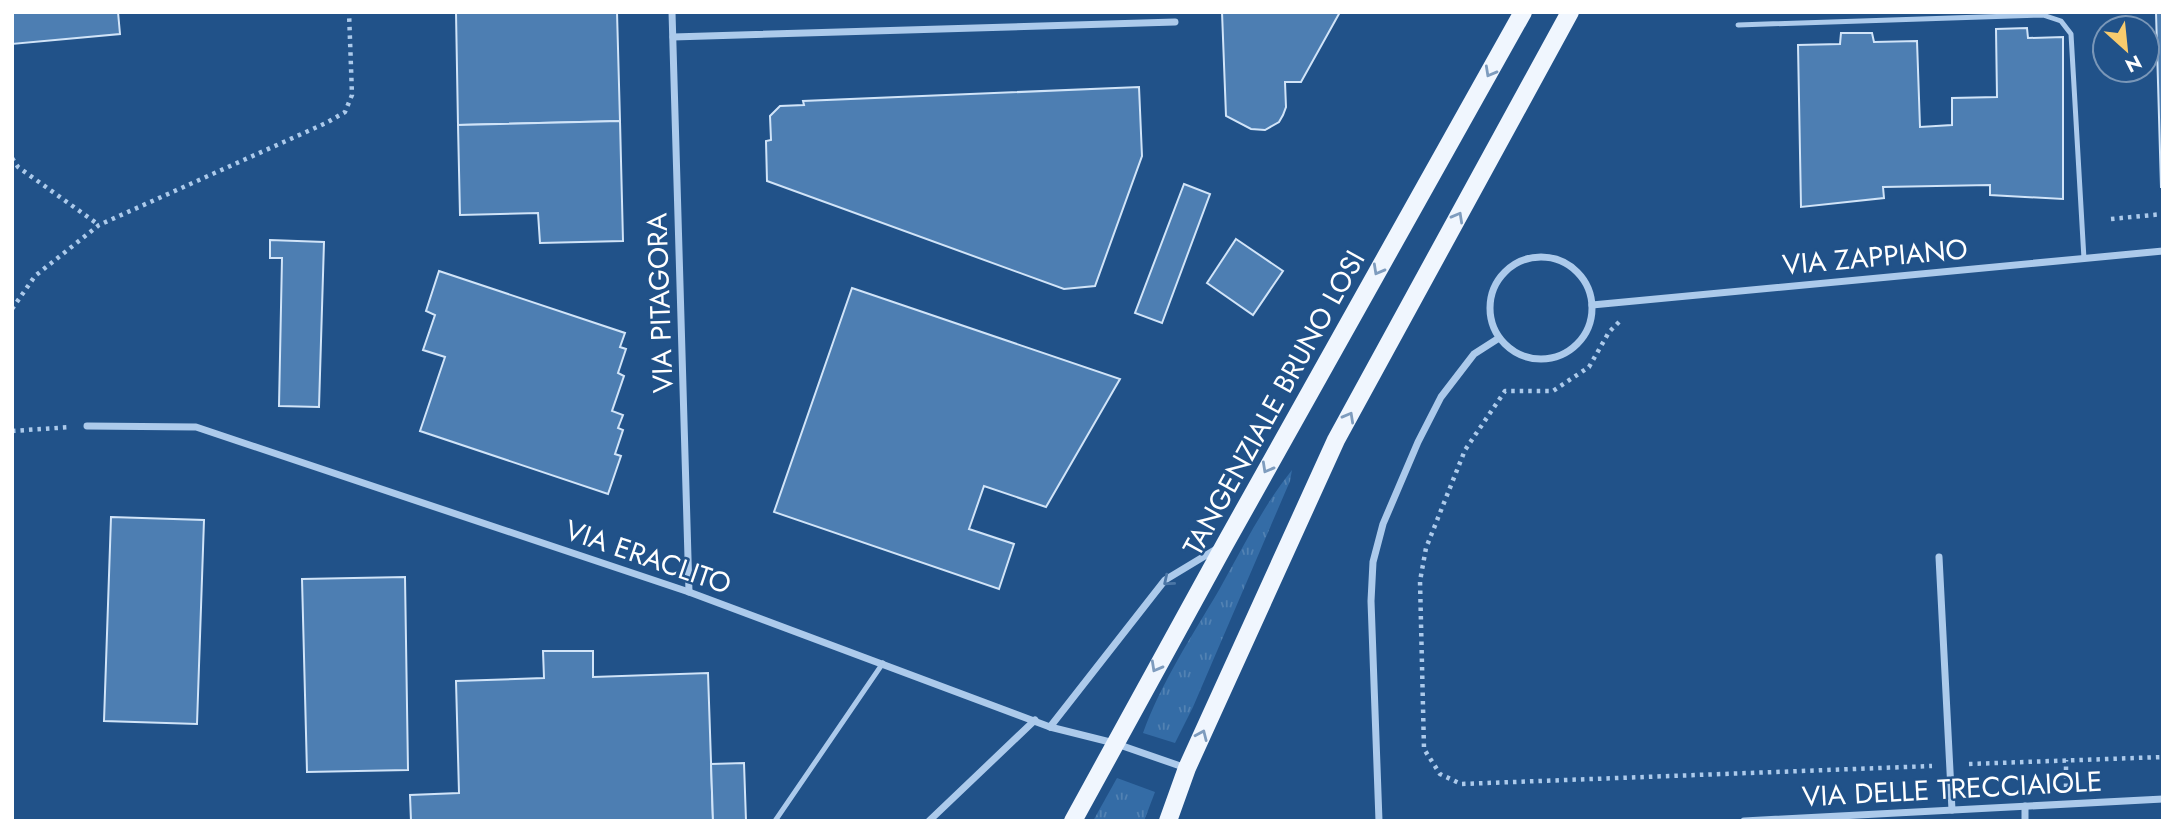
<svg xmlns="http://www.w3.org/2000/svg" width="2175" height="833" viewBox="0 0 2175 833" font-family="Jost,sans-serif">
  <defs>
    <pattern id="grass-tufts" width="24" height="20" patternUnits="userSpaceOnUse" patternTransform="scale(1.75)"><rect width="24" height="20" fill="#346ca6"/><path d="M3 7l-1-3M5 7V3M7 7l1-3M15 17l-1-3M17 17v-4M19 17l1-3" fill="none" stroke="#5282b3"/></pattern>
  </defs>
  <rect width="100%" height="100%" fill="#215289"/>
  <!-- grass -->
  <g fill="url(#grass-tufts)">
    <path d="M1292,470L1290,481L1193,707L1175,743L1143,733C1161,683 1192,636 1219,590C1242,549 1263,506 1292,470Z"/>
    <polygon points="1117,778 1155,792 1144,821 1093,821"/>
  </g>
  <!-- building -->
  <g fill="#4d7eb2" stroke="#d1e4f8" stroke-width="2">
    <polygon points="12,12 118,12 120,34 12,44"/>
    <polygon points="456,12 617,12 620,121 458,125"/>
    <polygon points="1222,12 1340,12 1301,82 1285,82 1286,107 1283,115 1279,122 1265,130 1251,129 1226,116"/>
    <polygon points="2156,12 2163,12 2163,187 2161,187"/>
    <polygon points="2027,28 2028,38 2063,37 2063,199 1990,195 1990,185 1883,187 1884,198 1801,207 1798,45 1840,44 1841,33 1872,33 1874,42 1917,41 1920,127 1952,125 1952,98 1997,97 1996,29"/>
    <polygon points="1139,87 1142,156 1095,286 1064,289 767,181 766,141 771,140 770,116 780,106 804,105 803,101"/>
    <polygon points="620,121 623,241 540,243 538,213 460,215 458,125"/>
    <polygon points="1184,184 1210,194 1162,323 1135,313"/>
    <polygon points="1236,239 1283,271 1253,315 1207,283"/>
    <polygon points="270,240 324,242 319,407 279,406 282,258 270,258"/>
    <polygon points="439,271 625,333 620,347 626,349 618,373 624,376 612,411 623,415 618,428 623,430 615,454 621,456 608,494 420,431 445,357 423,350 435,315 426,311"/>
    <polygon points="852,288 1120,379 1046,507 984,486 969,529 1014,544 999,589 774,512"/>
    <polygon points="111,517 204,520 197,724 104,721"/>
    <polygon points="405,577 408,770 307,772 302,579"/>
    <polygon points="543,651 593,651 593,677 708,673 713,821 411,821 410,795 459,793 456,681 544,678"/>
    <polygon points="744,763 746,821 713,821 711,764"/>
  </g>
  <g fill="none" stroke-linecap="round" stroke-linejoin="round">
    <!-- path -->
    <g stroke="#accaeb" stroke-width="4.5" stroke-dasharray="3.5 5" stroke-linecap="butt">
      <polyline points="12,158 18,167 99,225"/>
      <polyline points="2111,219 2163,214"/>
      <polyline points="12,309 35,276 99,225 326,123 345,112 352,95 349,12"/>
      <polyline points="1619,322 1609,332 1589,367 1553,391 1505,391 1465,450 1426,548 1420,581 1424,749 1440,774 1461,784 1932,766"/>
      <polyline points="12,431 71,427"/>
      <polyline points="1969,764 2163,757"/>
      <polyline points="2066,787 2066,760"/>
    </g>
    <!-- lane -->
    <g stroke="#accaeb" stroke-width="5">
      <polyline points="1738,25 2043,15 2061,21 2071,34 2084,259"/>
      <polyline points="775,821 883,663"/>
    </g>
    <!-- street -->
    <g stroke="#accaeb" stroke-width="7">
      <polyline points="672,12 689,592"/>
      <polyline points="673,37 1175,22"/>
      <circle cx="1541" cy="308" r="51"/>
      <polyline points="1592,305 2163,251"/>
      <polyline points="87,426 196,427 689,592 1050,727 1114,743 1186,768"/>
      <polyline points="1939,557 1952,810"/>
      <polyline points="1050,727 1165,580 1218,548"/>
      <polyline points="2025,806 2025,821"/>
      <polyline points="929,821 1035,720"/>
      <polyline points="1379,821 1371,601 1373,562 1383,524 1418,442 1441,397 1474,354 1499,338"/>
      <polyline points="1744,821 2163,799"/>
    </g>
    <!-- primary -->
    <g stroke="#f0f6fe" stroke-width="18">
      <polyline points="1073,821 1225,544 1523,12"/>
      <polyline points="1168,821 1187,768 1336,440 1570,12"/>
    </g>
  </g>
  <!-- one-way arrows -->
  <defs><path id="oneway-chevron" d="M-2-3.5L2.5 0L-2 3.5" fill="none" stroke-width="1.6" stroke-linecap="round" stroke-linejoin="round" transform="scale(1.75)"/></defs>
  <g stroke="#7e9cbe">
    <use href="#oneway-chevron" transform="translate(1490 72) rotate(119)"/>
    <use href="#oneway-chevron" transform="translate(1458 217) rotate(-61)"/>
    <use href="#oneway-chevron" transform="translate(1378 270) rotate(119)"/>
    <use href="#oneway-chevron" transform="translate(1349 417) rotate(-61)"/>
    <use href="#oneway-chevron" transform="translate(1267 468) rotate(119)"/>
    <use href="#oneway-chevron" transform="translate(1156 667) rotate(119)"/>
    <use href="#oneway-chevron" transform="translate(1202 735) rotate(-66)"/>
  </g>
  <use stroke="#4b76a6" href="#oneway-chevron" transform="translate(1168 581) rotate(140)"/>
  <g text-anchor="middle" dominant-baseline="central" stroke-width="5" stroke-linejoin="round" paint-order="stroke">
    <!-- street labels -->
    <g font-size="28" fill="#fff" stroke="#215289">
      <text transform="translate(1875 257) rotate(-5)">VIA ZAPPIANO</text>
      <text transform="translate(660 303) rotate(-92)">VIA PITAGORA</text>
      <text transform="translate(1274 403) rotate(-61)">TANGENZIALE BRUNO LOSI</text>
      <text transform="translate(648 557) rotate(19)">VIA ERACLITO</text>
      <text transform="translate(1952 789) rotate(-3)">VIA DELLE TRECCIAIOLE</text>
    </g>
  </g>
  <!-- border -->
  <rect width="2175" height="833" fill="none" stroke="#ffffff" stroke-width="28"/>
  <!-- north arrow -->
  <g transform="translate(2126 49) rotate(153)"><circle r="33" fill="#215289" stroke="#7a97b8" stroke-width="2"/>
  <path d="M0-5L12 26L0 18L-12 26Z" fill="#f8cb6d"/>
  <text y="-10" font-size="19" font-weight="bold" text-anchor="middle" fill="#ffffff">N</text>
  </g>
</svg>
